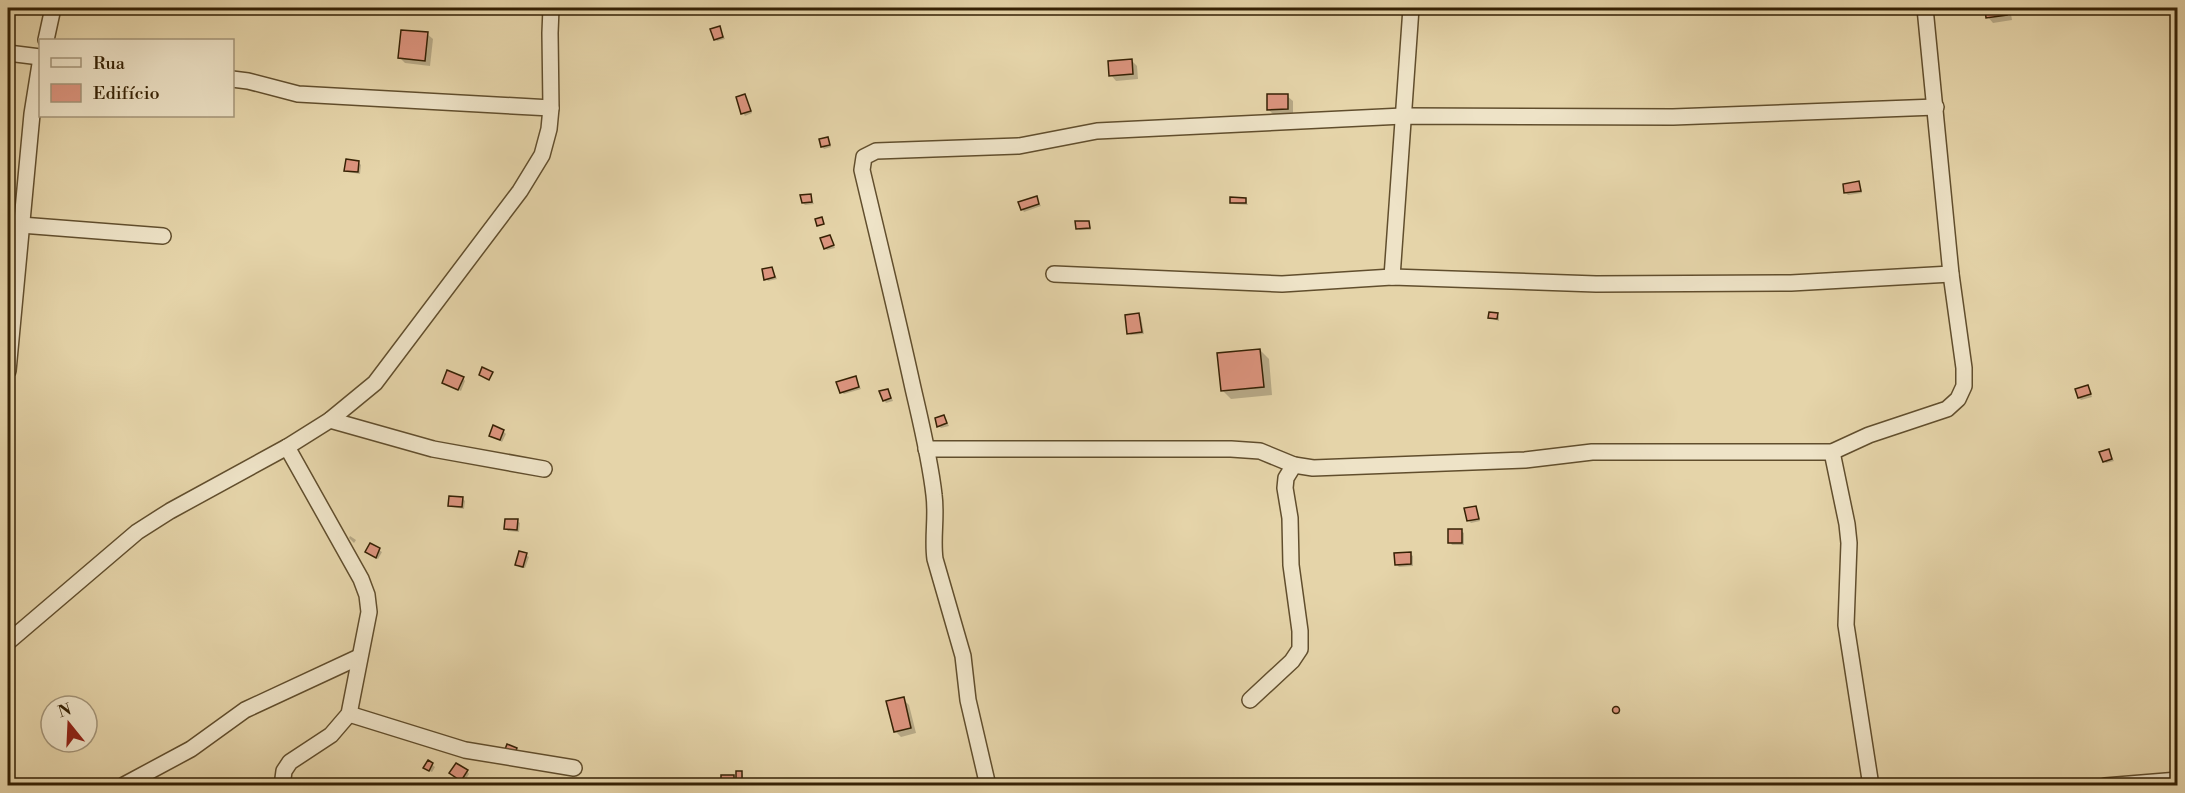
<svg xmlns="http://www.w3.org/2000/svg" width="2185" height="793" viewBox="0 0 2185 793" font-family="'Libre Bodoni',serif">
  <rect width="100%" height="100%" fill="#e5d4a9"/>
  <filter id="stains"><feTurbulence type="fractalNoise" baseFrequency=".00333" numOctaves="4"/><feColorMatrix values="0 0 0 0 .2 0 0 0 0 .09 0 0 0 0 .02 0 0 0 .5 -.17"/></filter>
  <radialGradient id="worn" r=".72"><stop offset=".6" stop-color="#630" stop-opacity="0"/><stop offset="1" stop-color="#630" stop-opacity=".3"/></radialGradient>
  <!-- shadow -->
  <g fill="#0003">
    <polygon points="1986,8 2010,8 2012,20 1993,23 1988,17"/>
    <polygon points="719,27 725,39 717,41 715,39"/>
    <polygon points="427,34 433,39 430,66 405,63 400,58"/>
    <polygon points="1131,60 1137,66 1138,79 1116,81 1111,75"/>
    <polygon points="745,96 752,113 745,116 743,113"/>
    <polygon points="1287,96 1293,101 1293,114 1274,115 1268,109"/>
    <polygon points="827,139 831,147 824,149 822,146"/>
    <polygon points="358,162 361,165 360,174 348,172 346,170"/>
    <polygon points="1859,183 1862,193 1848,195 1845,192"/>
    <polygon points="810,196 814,204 805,205 803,203"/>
    <polygon points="1036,197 1041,206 1024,212 1022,209"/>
    <polygon points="1245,199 1248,205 1234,204 1232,202"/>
    <polygon points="1089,222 1091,230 1080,230 1077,228"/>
    <polygon points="830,236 835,248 827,250 825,248"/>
    <polygon points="772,268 777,279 768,281 766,279"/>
    <polygon points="1497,314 1499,317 1499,321 1490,318"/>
    <polygon points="1139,315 1141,317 1144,334 1131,335 1128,333"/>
    <polygon points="1260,350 1269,359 1272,395 1231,399 1222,390"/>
    <polygon points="855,377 861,389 844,394 841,392"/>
    <polygon points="463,378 465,381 461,391 444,383"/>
    <polygon points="2088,387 2092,397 2081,400 2079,398"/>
    <polygon points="888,390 893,401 886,403 884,400"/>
    <polygon points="944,416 949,426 941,428 939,426"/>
    <polygon points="503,431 506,434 502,442 490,435"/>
    <polygon points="2109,451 2114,461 2106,463 2104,461"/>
    <polygon points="463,499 465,501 464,509 452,507 450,505"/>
    <polygon points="1475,507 1480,521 1471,523 1468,520"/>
    <polygon points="517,521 520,523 519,532 508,531 506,529"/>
    <polygon points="1461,531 1464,533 1464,545 1452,545 1450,542"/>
    <polygon points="350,536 356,540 354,543 349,538"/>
    <polygon points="370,545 382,552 378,559 367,552"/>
    <polygon points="1410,554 1413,556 1413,566 1399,567 1396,564"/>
    <polygon points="526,555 529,557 525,568 519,567 517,564"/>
    <polygon points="903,699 909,705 916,733 901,737 895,731"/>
    <polygon points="1614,709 1618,709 1620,714 1617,714"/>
    <polygon points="428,762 435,767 432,772 428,770"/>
    <polygon points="467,771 469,774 464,782 454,775"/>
    <polygon points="741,772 743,775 743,783 740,783 735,779 736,784 725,785 722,782 733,776 737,780"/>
  </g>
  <!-- building -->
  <g fill="#dc947e" stroke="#352104" stroke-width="1.5">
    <polygon points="1985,8 2006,8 2007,15 1986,18"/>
    <polygon points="720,26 723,37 714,40 710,29"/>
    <polygon points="401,30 428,32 425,61 398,58"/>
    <polygon points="1132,59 1133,74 1109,76 1108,61"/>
    <polygon points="745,94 751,111 741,114 736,97"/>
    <polygon points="1267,94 1288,94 1288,109 1267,110"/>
    <polygon points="828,137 830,145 821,147 819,139"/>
    <polygon points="346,159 359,161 358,172 344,171"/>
    <polygon points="1859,181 1861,191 1844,193 1843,184"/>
    <polygon points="811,194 812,202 802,203 800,195"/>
    <polygon points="1037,196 1039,204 1021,210 1018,202"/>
    <polygon points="1230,197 1246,198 1246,203 1230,203"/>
    <polygon points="822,217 824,224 817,226 815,219"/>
    <polygon points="1075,221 1089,221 1090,228 1076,229"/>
    <polygon points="830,235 834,245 824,249 820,238"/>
    <polygon points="772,267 775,277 764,280 762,269"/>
    <polygon points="1489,312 1498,313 1497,319 1488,318"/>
    <polygon points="1139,313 1142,332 1127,334 1125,315"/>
    <polygon points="1260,349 1264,387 1221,391 1217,353"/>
    <polygon points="482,367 493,372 489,380 479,375"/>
    <polygon points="447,370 464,377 458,390 442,383"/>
    <polygon points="856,376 859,387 840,393 836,382"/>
    <polygon points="2088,385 2091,394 2078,398 2075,389"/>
    <polygon points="888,389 891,398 883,401 879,391"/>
    <polygon points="944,415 947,423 937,427 935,418"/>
    <polygon points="493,425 504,430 500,440 489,436"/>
    <polygon points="2109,449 2112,459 2103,462 2099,452"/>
    <polygon points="449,496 463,497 462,507 448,506"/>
    <polygon points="1476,506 1479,519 1467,521 1464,508"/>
    <polygon points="505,519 518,519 517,530 504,529"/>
    <rect x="1448" y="529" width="14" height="14"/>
    <polygon points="370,543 380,548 376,558 365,552"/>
    <polygon points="519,551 527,553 523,567 515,565"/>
    <polygon points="1411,552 1411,564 1395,565 1394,553"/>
    <polygon points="904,697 911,728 894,732 886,701"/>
    <circle cx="1616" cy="710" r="3.5"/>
    <polygon points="507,744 517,748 514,756 504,752"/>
    <polygon points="428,760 433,763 429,771 423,768"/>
    <polygon points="456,763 468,770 461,781 449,773"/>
    <rect x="736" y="771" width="6" height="10"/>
    <polygon points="721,775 734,775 734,782 721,783"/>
  </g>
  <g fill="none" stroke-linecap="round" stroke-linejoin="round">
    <defs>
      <g id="street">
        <polyline points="46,40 53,8"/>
        <polyline points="8,53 40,57"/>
        <polyline points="232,79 248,81 298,94 551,108"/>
        <polyline points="8,224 163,236"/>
        <polyline points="1054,274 1282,284 1392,277 1596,284 1791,283 1951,274"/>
        <polyline points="1392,277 1411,8"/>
        <polyline points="8,371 32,114 40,64"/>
        <polyline points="330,420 433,449 544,469"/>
        <polyline points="926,449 1231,449 1260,451 1294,465 1313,468 1525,460 1592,452 1832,452 1869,435 1947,409 1958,399 1964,386 1964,368 1951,274 1925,8"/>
        <polyline points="1832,452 1847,524 1849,543 1846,625 1871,786"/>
        <polyline points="8,642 137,532 170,511 287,447 330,420 375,383 520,191 542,155 549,129 551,108 550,33 551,8"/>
        <polyline points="1250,700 1292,661 1300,649 1300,631 1291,565 1290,518 1285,488 1286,478 1294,465"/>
        <polyline points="349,714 465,750 574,768"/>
        <polyline points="124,785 191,749 245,710 359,657"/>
        <polyline points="282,786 284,771 290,762 331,735 349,714 369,612 367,595 361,579 287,447"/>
        <path d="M988,786L968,700L963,656L935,559C932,538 937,517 934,495C930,459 921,423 913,388C897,315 879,242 862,170L864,157L876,151L1019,146L1097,131L1403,116L1673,117L1936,107"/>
        <polyline points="2105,786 2178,780"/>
      </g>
    </defs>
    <!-- street casing -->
    <use href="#street" stroke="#614e2d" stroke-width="18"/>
    <!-- street -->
    <use href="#street" stroke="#eee3c7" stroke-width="15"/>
  </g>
  <!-- margin -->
  <rect width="2185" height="793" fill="none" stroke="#e5d4a9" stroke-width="30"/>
  <rect x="9" y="9" width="2167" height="775" fill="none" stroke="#352104" stroke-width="3"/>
  <rect x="15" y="15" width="2155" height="763" fill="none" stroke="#352104" stroke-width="1.5"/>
  <!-- legend -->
  <rect x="39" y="39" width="195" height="78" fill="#eee3c7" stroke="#a49579" stroke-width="1.5"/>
  <rect x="51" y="58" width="30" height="9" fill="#eee3c7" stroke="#a49579" stroke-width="1.5"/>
  <text x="93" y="69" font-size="18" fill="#352104">Rua</text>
  <rect x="51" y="84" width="30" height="18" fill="#dc947e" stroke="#a49579" stroke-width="1.5"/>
  <text x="93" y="99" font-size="18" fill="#352104">Edifício</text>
  <!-- north arrow -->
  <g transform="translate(69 724) rotate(342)"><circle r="28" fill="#eee3c7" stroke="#a49579" stroke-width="1.5"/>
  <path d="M0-4.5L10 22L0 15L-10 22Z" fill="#8f2418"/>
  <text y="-9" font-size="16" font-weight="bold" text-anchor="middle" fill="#352104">N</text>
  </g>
  <rect width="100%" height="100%" filter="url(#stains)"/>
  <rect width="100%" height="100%" fill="url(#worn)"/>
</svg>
